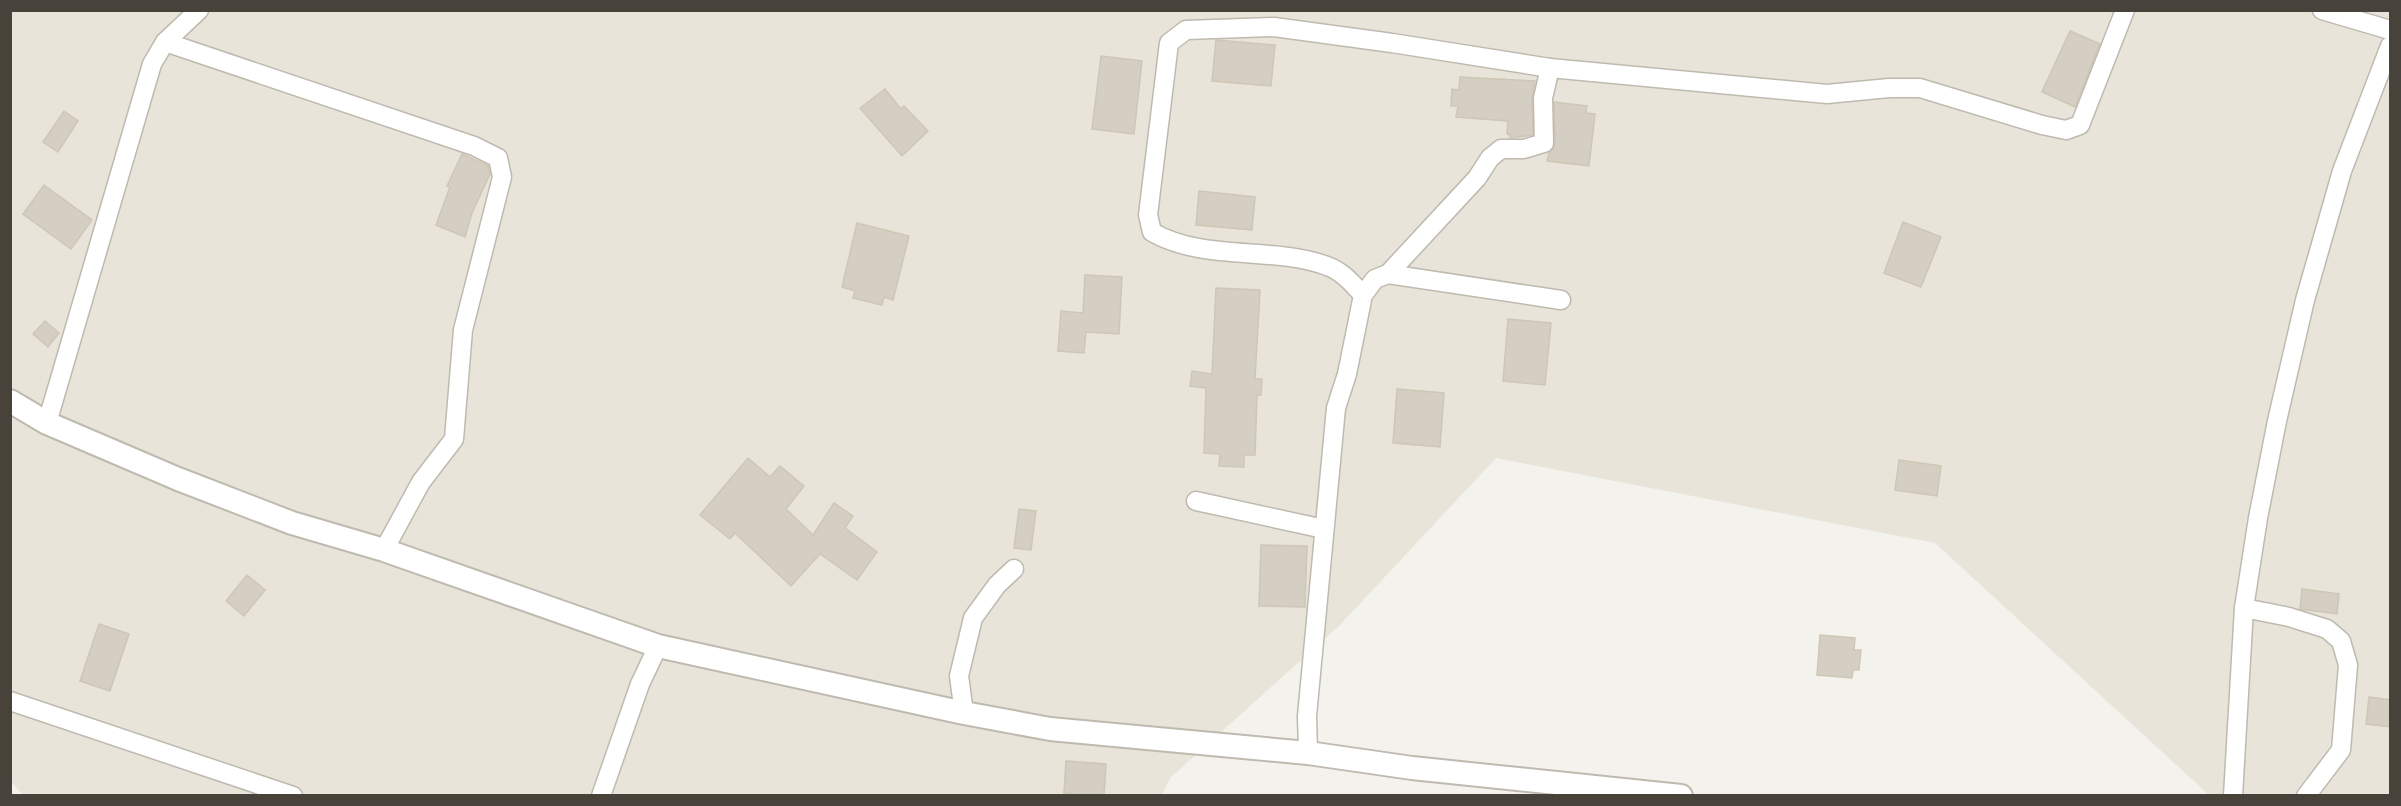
<svg xmlns="http://www.w3.org/2000/svg" width="2401" height="806" viewBox="0 0 2401 806" font-family="'Work Sans',sans-serif">
  <rect width="100%" height="100%" fill="#f4f2ec"/>
  <!-- residential -->
  <polygon fill="#e8e4da" points="10,11 2390,11 2390,795 2209,795 1935,543 1496,458 1340,625 1170,778 1162,795 23,795 10,780"/>
  <!-- building -->
  <g fill="#d5cec2" stroke="#cfc6b5" stroke-width="1.5">
    <polygon points="2070,31 2100,44 2075,107 2042,92"/>
    <polygon points="1216,40 1275,45 1271,86 1212,81"/>
    <polygon points="1101,56 1142,61 1134,134 1092,129"/>
    <polygon points="1460,77 1535,81 1532,98 1533,135 1510,138 1510,135 1507,134 1508,121 1456,117 1458,106 1451,106 1452,89 1459,90"/>
    <polygon points="885,89 901,109 904,106 928,131 902,156 860,108"/>
    <polygon points="1554,102 1587,106 1586,113 1595,114 1589,166 1547,161 1549,153 1553,149 1555,143"/>
    <polygon points="64,111 78,121 58,152 43,142"/>
    <polygon points="462,154 488,166 490,174 472,213 465,237 436,225 450,187 447,186"/>
    <polygon points="44,185 92,220 71,249 23,214"/>
    <polygon points="1199,191 1255,197 1252,230 1196,225"/>
    <polygon points="1903,222 1941,237 1921,287 1884,273"/>
    <polygon points="857,223 909,236 893,300 884,297 882,305 853,298 855,291 842,287"/>
    <polygon points="1085,275 1122,277 1119,334 1086,332 1084,353 1058,351 1061,311 1083,313"/>
    <polygon points="1216,288 1260,290 1255,379 1262,379 1261,395 1257,395 1255,455 1244,455 1244,467 1219,466 1220,454 1204,453 1206,388 1190,386 1192,371 1212,374"/>
    <polygon points="1508,319 1551,323 1545,385 1503,381"/>
    <polygon points="45,321 59,333 48,347 33,334"/>
    <polygon points="1397,389 1444,393 1440,447 1393,443"/>
    <polygon points="748,458 770,477 780,466 804,486 786,509 813,535 834,503 853,516 845,528 877,552 857,580 820,554 791,586 735,533 730,539 700,515"/>
    <polygon points="1899,460 1941,466 1937,496 1895,490"/>
    <polygon points="1019,509 1036,511 1031,550 1014,548"/>
    <polygon points="1261,545 1307,546 1305,607 1259,606"/>
    <polygon points="247,575 265,590 244,616 226,601"/>
    <polygon points="2302,589 2339,594 2337,614 2300,609"/>
    <polygon points="99,624 129,634 110,691 80,681"/>
    <polygon points="1820,635 1855,638 1854,650 1861,650 1859,670 1853,670 1852,678 1817,675"/>
    <polygon points="2369,697 2391,700 2391,727 2366,724"/>
    <polygon points="1066,761 1106,764 1104,795 1072,795 1072,793 1064,793"/>
  </g>
  <g fill="none" stroke-linecap="round" stroke-linejoin="round">
    <defs>
      <g id="minor">
        <polyline points="2322,10 2390,30"/>
        <polyline points="165,42 474,146 498,158 502,177 463,330 454,439 421,482 384,550"/>
        <polyline points="1388,274 1477,178 1490,158 1501,149 1524,149 1544,143 1543,98 1550,68"/>
        <path d="M1363,295C1353,284 1342,271 1327,266C1274,246 1204,262 1152,232L1148,215L1169,43L1186,30L1274,27L1392,43L1550,68L1827,94L1889,88H1920L2042,125L2066,130L2080,125L2125,10"/>
        <polyline points="47,423 152,64 165,42 199,10"/>
        <polyline points="1196,501 1324,529"/>
        <polyline points="2244,608 2289,617 2327,629 2341,641 2348,665 2341,750 2306,796"/>
        <polyline points="10,701 293,796"/>
        <polyline points="964,713 959,676 973,618 997,585 1014,569"/>
        <polyline points="1308,753 1307,716 1336,408 1347,374 1363,295 1375,279 1388,274 1561,300"/>
        <polyline points="601,796 640,684 658,646"/>
        <polyline points="2233,796 2244,608 2258,518 2277,421 2305,300 2342,171 2390,46"/>
      </g>
      <polyline id="tertiary" points="10,401 47,423 178,479 292,523 384,550 658,646 964,713 1050,729 1308,753 1412,768 1681,796"/>
    </defs>
    <!-- minor casing -->
    <use href="#minor" stroke="#bfbaaf" stroke-width="21"/>
    <!-- tertiary casing -->
    <use href="#tertiary" stroke="#bfbaaf" stroke-width="26"/>
    <!-- minor -->
    <use href="#minor" stroke="#fff" stroke-width="18"/>
    <!-- tertiary -->
    <use href="#tertiary" stroke="#fff" stroke-width="22"/>
  </g>
  <!-- border -->
  <rect width="2401" height="806" fill="none" stroke="#48433a" stroke-width="24"/>
</svg>
